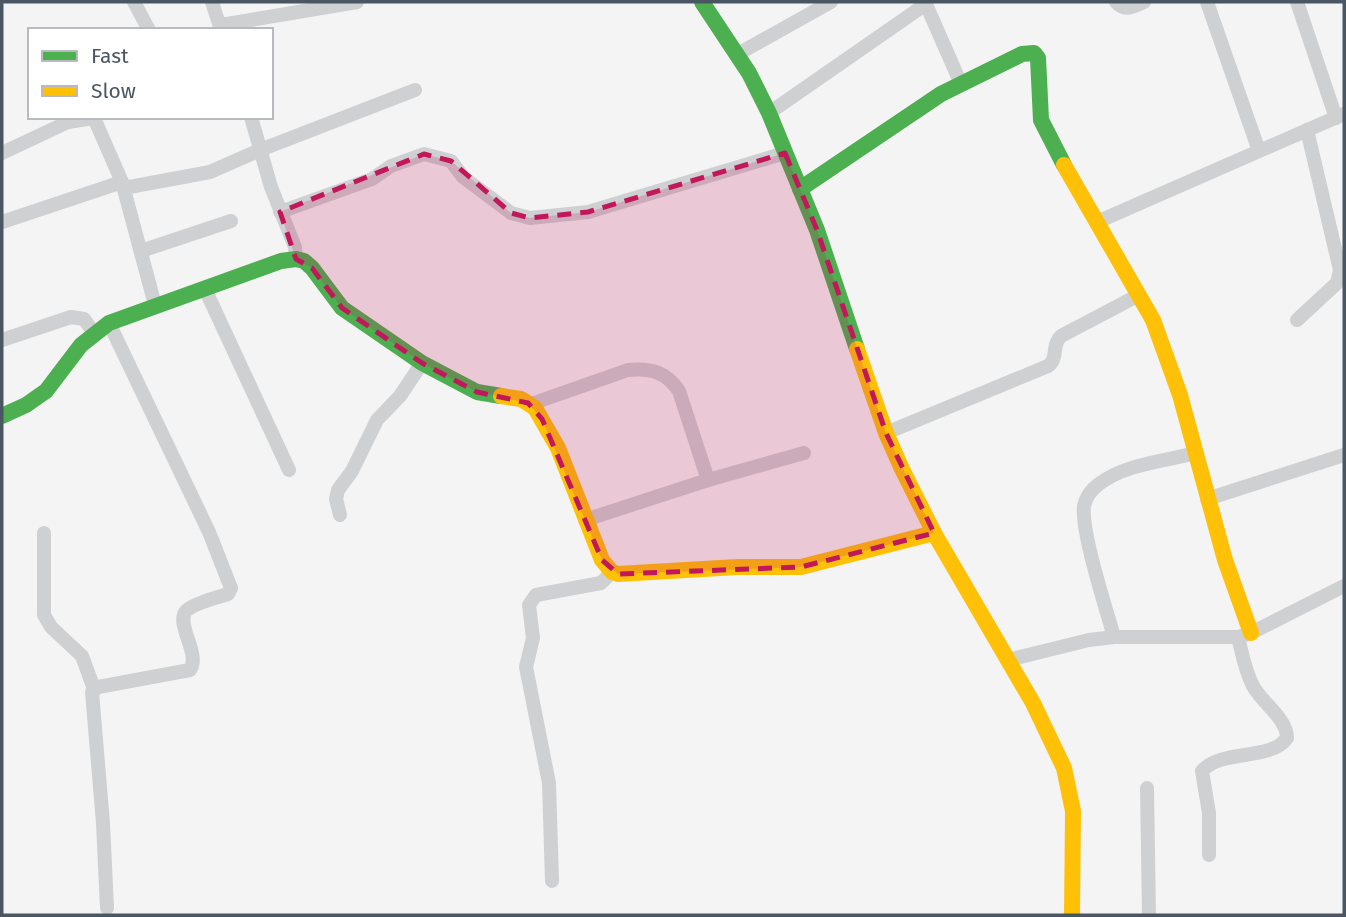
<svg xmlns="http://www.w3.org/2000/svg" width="1346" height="917" viewBox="0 0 1346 917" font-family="'Fira Sans',sans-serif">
  <rect width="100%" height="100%" fill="#f4f4f4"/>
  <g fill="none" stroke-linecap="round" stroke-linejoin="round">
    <!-- street -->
    <g stroke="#ced0d2" stroke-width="14">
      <polyline points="134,2 149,30"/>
      <polyline points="212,2 219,24 227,24 228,30"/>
      <polyline points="925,2 961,84"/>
      <path d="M1116,2C1125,12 1133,7 1144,2"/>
      <polyline points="1207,2 1259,151"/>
      <polyline points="1297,2 1336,118"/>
      <polyline points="227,24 357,2"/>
      <polyline points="736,55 831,2"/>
      <polyline points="769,113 926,4"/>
      <polyline points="251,117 271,187 295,247 296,259"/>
      <polyline points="2,153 68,122 94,118"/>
      <polyline points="122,182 155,305"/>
      <polyline points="124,188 210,172 260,150 415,90"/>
      <polyline points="280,212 372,179 391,166 424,154 451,161 463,177 511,213 530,218 588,212 785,153"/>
      <polyline points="2,222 122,182 94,118 96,117"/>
      <polyline points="1097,222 1344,114"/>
      <polyline points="141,251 231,221"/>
      <polyline points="205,289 289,470"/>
      <polyline points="1297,320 1337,283 1340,270 1307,130"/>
      <polyline points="2,340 71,317 84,319 94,333"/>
      <path d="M531,404L628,370C652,368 666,372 679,391L708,480"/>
      <path d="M886,433L1048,366C1059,358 1051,345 1061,336L1139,295"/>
      <polyline points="1207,499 1344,455"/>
      <polyline points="340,515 336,499 338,490 352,471 377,420 400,396 422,363"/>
      <polyline points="585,520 708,480 804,453"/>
      <polyline points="44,533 44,615 51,627 82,656 94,689"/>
      <path d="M1114,637C1106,608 1081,532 1084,506C1086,497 1092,489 1099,484C1125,464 1165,461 1196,453"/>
      <polyline points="1008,660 1089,640 1114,637 1238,637 1251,633 1344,586"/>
      <polyline points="1147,788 1149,915"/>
      <path d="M1209,855V813L1202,771C1221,749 1271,761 1287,738C1287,718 1262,703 1253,686C1245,671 1242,653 1238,637"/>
      <polyline points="552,881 549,783 526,667 533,638 529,605 536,595 601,583 612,572"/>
      <path d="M107,908L103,823L92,692L98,687L190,670C201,654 175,624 186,611C192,604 219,597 228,594L231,588L209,532L109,323"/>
    </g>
    <!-- fast -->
    <g stroke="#4caf50" stroke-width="16">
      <polyline points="702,2 749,73 769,113 817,230 857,349"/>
      <polyline points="800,189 941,94 1022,54 1034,53 1038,58 1041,120 1064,165"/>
      <polyline points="2,416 26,405 46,391 81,345 109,323 281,261 296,259 304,261 312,268 342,308 422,363 477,392 501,396"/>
    </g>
    <!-- slow -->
    <g stroke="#ffc107" stroke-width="16">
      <polyline points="1064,165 1153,320 1180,395 1225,560 1251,633"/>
      <polyline points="857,349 886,433 902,469 934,533 1033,703 1064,768 1073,811 1072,915"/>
      <polyline points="501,396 521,399 535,408 558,448 602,560 612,572 618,574 737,567 801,567 934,533"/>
    </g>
  </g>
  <!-- marked area -->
  <path fill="#c2185b" fill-opacity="0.2" stroke="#c2185b" stroke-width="5" stroke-dasharray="14 9" stroke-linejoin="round" d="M785,153L817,230L886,433L934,533L801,567L618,574L602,560L542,419L528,403L477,392L422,363L342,308L312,268L296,259L280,212L424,154L451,161L511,213L530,218L588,212Z"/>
  <!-- border -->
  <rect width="1346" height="917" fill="none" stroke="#4a5661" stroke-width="7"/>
  <!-- legend -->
  <rect x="28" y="28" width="245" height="91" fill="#ffffff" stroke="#b7bbc0" stroke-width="2"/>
  <rect x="42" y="51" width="35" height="10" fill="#4caf50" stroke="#b7bbc0" stroke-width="2"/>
  <text x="91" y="63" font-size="21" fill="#4a5661">Fast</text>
  <rect x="42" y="86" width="35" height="10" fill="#ffc107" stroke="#b7bbc0" stroke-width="2"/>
  <text x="91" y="98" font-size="21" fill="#4a5661">Slow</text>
</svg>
